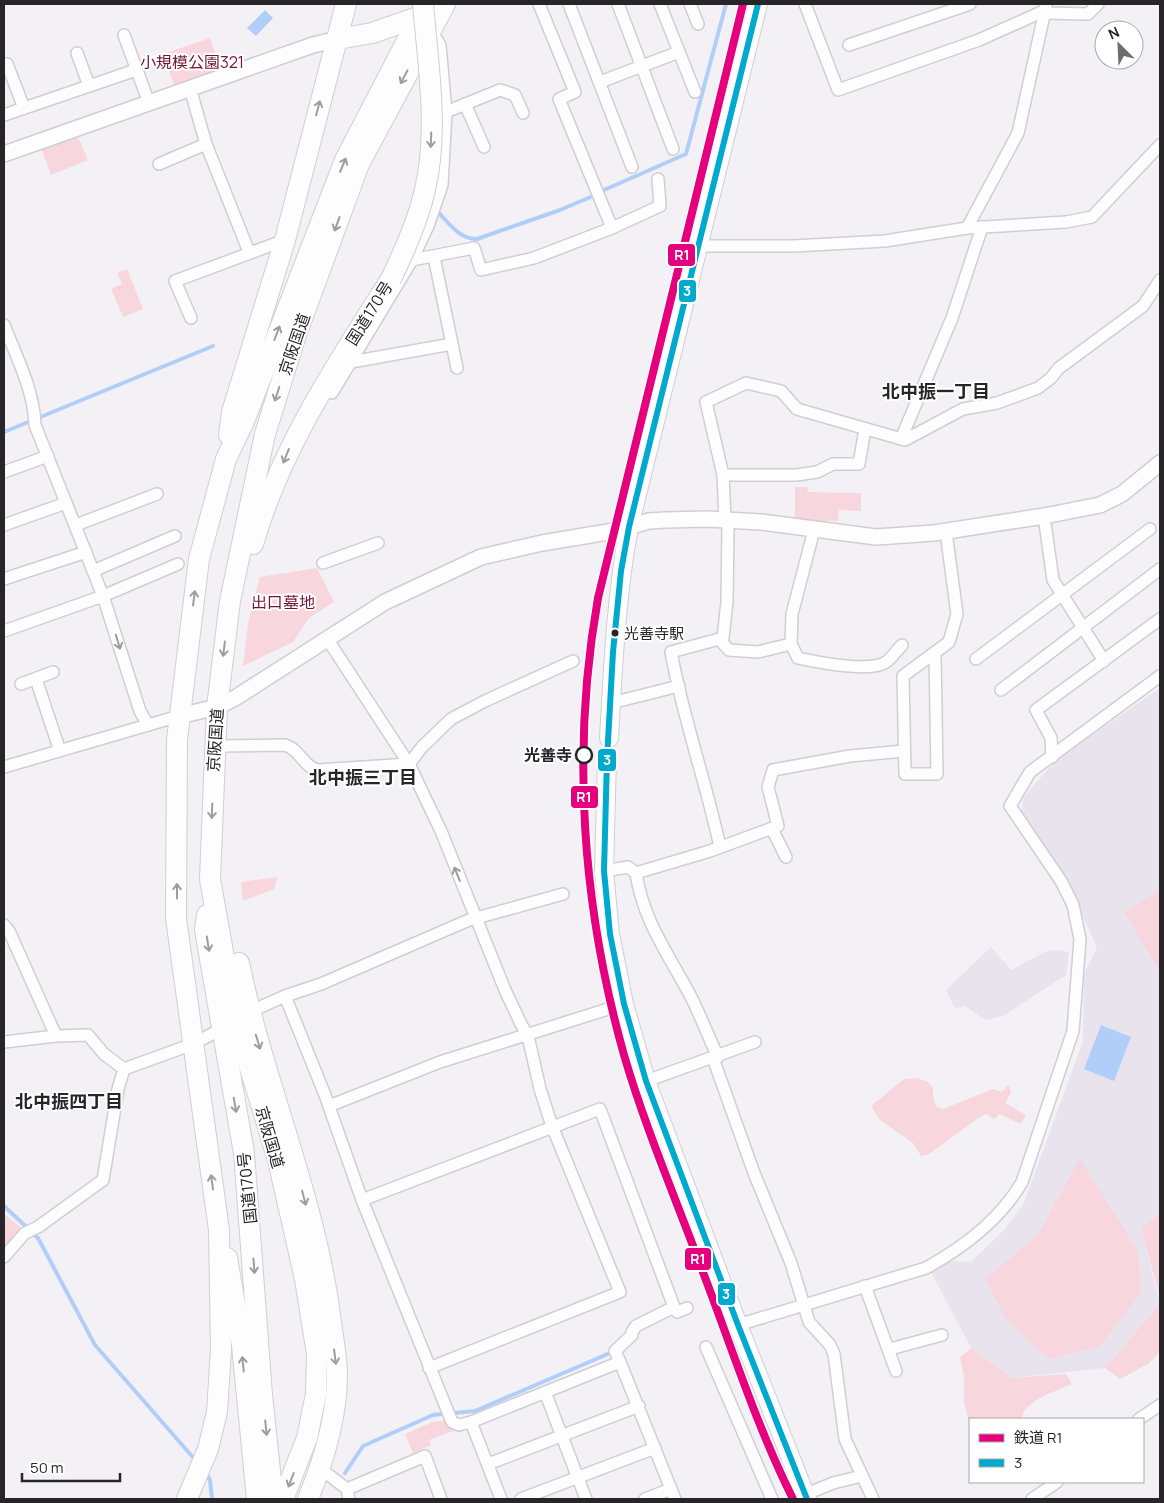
<svg xmlns="http://www.w3.org/2000/svg" width="1164" height="1503" viewBox="0 0 1164 1503" font-family="Manrope,'Noto Sans JP',sans-serif">
  <rect width="100%" height="100%" fill="#f4f1f6"/>
  <!-- built -->
  <g fill="#e9e3ed">
    <polygon points="1160,688 1160,1213 1141,1229 1160,1304 1105,1368 1012,1378 971,1348 931,1272 953,1261 971,1262 1005,1229 1024,1203 1083,1041 1084,974 1097,948 1066,878 1022,812 1023,798 1056,760"/>
    <polygon points="991,947 1011,970 1047,951 1059,950 1069,953 1066,975 1003,1016 985,1020 965,1006 955,1008 946,990"/>
  </g>
  <!-- green -->
  <g fill="#f8d6dd">
    <polygon points="210,38 221,70 174,85 163,54"/>
    <polygon points="72,137 79,139 88,160 51,175 41,148"/>
    <polygon points="127,269 143,309 123,317 111,289 122,284 117,273"/>
    <polygon points="795,487 807,487 808,492 861,493 861,511 839,510 838,521 795,521"/>
    <polygon points="317,568 334,602 309,618 293,642 243,666 248,623 260,577"/>
    <polygon points="278,877 274,889 243,901 241,882"/>
    <polygon points="1160,890 1160,971 1124,912"/>
    <polygon points="917,1078 928,1082 933,1088 933,1097 937,1107 943,1109 993,1089 1001,1092 1009,1085 1011,1093 1005,1103 1026,1115 1021,1124 999,1114 994,1119 986,1114 977,1119 929,1154 921,1156 913,1143 880,1120 871,1106 904,1079"/>
    <polygon points="1080,1159 1138,1251 1141,1293 1099,1347 1049,1359 1009,1323 985,1280 1039,1233"/>
    <polygon points="1160,1213 1160,1298 1141,1229"/>
    <polygon points="4,1214 24,1230 4,1249"/>
    <polygon points="1160,1304 1160,1352 1148,1364 1120,1379 1105,1368"/>
    <path d="M971,1348L1012,1378L1066,1374L1072,1384C1055,1392 1026,1399 1021,1419H970V1425L964,1403V1377L960,1357Z"/>
    <polygon points="449,1420 453,1431 429,1440 431,1445 413,1453 405,1434 432,1422"/>
  </g>
  <!-- water -->
  <g fill="#b1cef9">
    <polygon points="265,10 273,18 256,36 247,28"/>
    <polygon points="1101,1025 1131,1037 1114,1081 1084,1069"/>
  </g>
  <g fill="none" stroke-linecap="round" stroke-linejoin="round">
    <!-- stream -->
    <g stroke="#b1cef9" stroke-width="4">
      <polyline points="604,190 686,154 726,4"/>
      <path d="M437,211C448,222 460,240 477,239L560,210L593,196"/>
      <polyline points="4,432 213,346"/>
      <polyline points="4,1206 38,1238 95,1345 197,1462"/>
      <polyline points="206,1473 210,1480 212,1499"/>
      <polyline points="345,1473 363,1446 433,1415 475,1411 610,1353"/>
    </g>
    <defs>
      <g id="street">
        <polyline points="539,4 575,92 559,99 612,228"/>
        <polyline points="569,4 632,167"/>
        <polyline points="618,4 673,149"/>
        <polyline points="660,4 695,92"/>
        <polyline points="690,4 698,24"/>
        <polyline points="805,4 838,90 979,40 1044,11"/>
        <polyline points="1043,13 1088,14 1098,4"/>
        <polyline points="124,35 149,103"/>
        <polyline points="849,45 970,4"/>
        <polyline points="77,53 89,86"/>
        <polyline points="4,65 7,64 24,108"/>
        <polyline points="600,82 679,52"/>
        <polyline points="190,88 206,144 249,252"/>
        <polyline points="465,104 484,147"/>
        <polyline points="446,112 500,90 515,95 523,113"/>
        <polyline points="4,115 136,70"/>
        <polyline points="159,164 206,144"/>
        <polyline points="967,228 1018,133 1046,6"/>
        <polyline points="698,246 793,246 885,241 967,228 1066,222 1092,217 1160,145"/>
        <polyline points="434,257 457,368"/>
        <polyline points="412,260 474,248 481,270 534,258 612,228 660,206 658,179"/>
        <polyline points="191,318 175,281 285,240"/>
        <path d="M4,325C16,356 34,390 35,425L103,596L140,711L148,725"/>
        <polyline points="351,362 452,344"/>
        <polyline points="332,393 412,260 428,226 442,185 446,112 440,45 430,29"/>
        <polyline points="901,439 952,318 982,227"/>
        <polyline points="4,472 48,456"/>
        <polyline points="723,475 796,475 817,472 833,464 859,464 865,429"/>
        <polyline points="1044,516 1053,580 1104,661"/>
        <polyline points="725,520 723,475 706,402 746,383 781,391 797,409 905,440 963,409 997,403 1038,388 1051,378 1059,368 1143,306 1160,280"/>
        <polyline points="4,525 66,503"/>
        <polyline points="76,525 157,494"/>
        <path d="M814,530L792,614L791,644L798,658C816,662 871,673 886,662C892,658 897,650 902,645"/>
        <polyline points="323,563 378,543"/>
        <polyline points="93,571 175,536"/>
        <polyline points="4,579 86,552"/>
        <polyline points="4,631 103,596 178,564"/>
        <polyline points="719,639 729,650 758,652 791,644"/>
        <polyline points="328,640 409,764 441,831 505,990 521,1024 528,1036 540,1089 552,1126 620,1292 429,1368"/>
        <polyline points="935,653 937,774 905,774 903,676 949,642 957,614 946,532"/>
        <polyline points="976,659 1150,529"/>
        <polyline points="36,679 60,751"/>
        <polyline points="21,684 53,672"/>
        <polyline points="1001,690 1160,569"/>
        <polyline points="611,703 679,686"/>
        <path d="M214,746L285,745C300,749 303,767 318,770L409,764L422,747L451,719L485,701L573,661"/>
        <polyline points="1052,757 1051,738 1036,710 1160,619"/>
        <polyline points="4,767 179,716"/>
        <polyline points="772,829 786,857"/>
        <path d="M720,847C706,782 683,718 671,652L723,638L727,602L728,527"/>
        <polyline points="604,871 628,867 636,873 710,851 778,826 768,787 773,770 850,756 904,751"/>
        <path d="M636,873C643,920 667,952 689,993C700,1014 708,1036 718,1057"/>
        <polyline points="4,925 9,931 56,1036 88,1035 104,1054 124,1069"/>
        <polyline points="285,996 325,1095 362,1200 452,1422 459,1425 471,1422 620,1362 675,1499"/>
        <polyline points="247,1013 285,996 321,984 469,920 563,894"/>
        <polyline points="4,1042 56,1036"/>
        <polyline points="713,1058 754,1173 791,1263 809,1322 830,1345 834,1354 845,1439 873,1499"/>
        <polyline points="646,1081 755,1042"/>
        <polyline points="329,1106 440,1062 624,1004"/>
        <polyline points="362,1200 600,1109 674,1307 636,1326 632,1332 632,1335 615,1351 620,1362"/>
        <polyline points="4,1257 25,1233 38,1227 103,1180 118,1089 124,1069 193,1044 225,1027"/>
        <polyline points="865,1286 896,1371"/>
        <polyline points="674,1307 677,1312 687,1308"/>
        <path d="M738,1325L926,1268C964,1247 1000,1220 1022,1182L1073,1031L1080,939L1073,905L1061,881L1010,806L1030,772L1160,676"/>
        <polyline points="706,1347 772,1499"/>
        <polyline points="890,1349 942,1335"/>
        <polyline points="545,1392 586,1499"/>
        <polyline points="1139,1419 1160,1405"/>
        <polyline points="471,1422 501,1499"/>
        <polyline points="488,1464 639,1406"/>
        <polyline points="321,1469 347,1489 349,1499"/>
        <polyline points="347,1489 425,1456 441,1499"/>
        <polyline points="804,1495 833,1483 862,1476"/>
        <polyline points="521,1499 655,1448"/>
        <polyline points="645,1499 671,1489"/>
        <polyline points="1032,1499 1057,1482"/>
      </g>
      <g id="secondary">
        <polyline points="4,154 313,45 338,39"/>
        <polyline points="179,716 217,707 235,698 385,602 481,557 542,543 614,531 649,521 665,520 708,519 761,522 876,537 934,533 1044,516 1100,505 1122,494 1160,463"/>
      </g>
      <g id="primary">
        <path d="M609,738C613,667 616,597 629,527L758,4"/>
        <polyline points="607,759 604,871 610,934 624,1004 646,1081 738,1325 807,1499"/>
      </g>
      <g id="highway">
        <polyline points="338,39 372,33 424,15"/>
        <polyline points="229,435 232,412 285,240 346,4"/>
        <path d="M253,544C281,447 337,364 391,279"/>
        <polyline points="207,915 205,930 244,1153 262,1395 273,1499"/>
        <path d="M239,963C264,1084 316,1199 331,1322C333,1339 337,1357 337,1375C337,1417 324,1460 308,1499"/>
        <polyline points="227,1258 242,1345 257,1499"/>
        <polyline points="187,1499 208,1449 217,1412 221,1350 219,1230 176,918 177,740 199,559 226,459 245,419 345,160 426,4"/>
        <polyline points="283,1499 307,1438 316,1394 317,1354 305,1279 278,1160 235,1019 210,879 217,707 230,601 265,434 296,335 359,164 445,4"/>
      </g>
    </defs>
    <!-- street casing -->
    <use href="#street" stroke="#d0ced2" stroke-width="14"/>
    <!-- secondary casing -->
    <use href="#secondary" stroke="#d0ced2" stroke-width="18"/>
    <!-- primary casing -->
    <use href="#primary" stroke="#d0ced2" stroke-width="20"/>
    <!-- highway casing -->
    <use href="#highway" stroke="#d0ced2" stroke-width="22"/>
    <!-- street -->
    <use href="#street" stroke="#fdfdfe" stroke-width="11"/>
    <!-- secondary -->
    <use href="#secondary" stroke="#fdfdfe" stroke-width="15"/>
    <!-- primary -->
    <use href="#primary" stroke="#fdfdfe" stroke-width="18"/>
    <!-- highway -->
    <use href="#highway" stroke="#fdfdfe" stroke-width="20"/>
    <defs>
      <path id="highway-bridge" d="M391,279C405,250 418,221 425,190C439,130 428,64 423,4"/>
    </defs>
    <!-- highway-bridge casing -->
    <use href="#highway-bridge" stroke="#d0ced2" stroke-width="22" stroke-linecap="butt"/>
    <!-- highway-bridge -->
    <use href="#highway-bridge" stroke="#fdfdfe" stroke-width="20"/>
    <defs>
      <polyline id="bus-1" points="758,4 629,527 621,571 613,652 607,759 604,871 610,934 624,1004 646,1081 738,1325 807,1499"/>
    </defs>
    <!-- bus-1 casing -->
    <use href="#bus-1" stroke="#fff" stroke-width="10"/>
    <!-- bus-1 -->
    <use href="#bus-1" stroke="#00a9ce" stroke-width="6"/>
    <defs>
      <path id="rail-1" d="M743,4L598,598C571,750 582,906 624,1055C645,1127 675,1197 701,1267C731,1345 756,1425 793,1499"/>
    </defs>
    <!-- rail-1 casing -->
    <use href="#rail-1" stroke="#fff" stroke-width="11"/>
    <!-- rail-1 -->
    <use href="#rail-1" stroke="#e5007d" stroke-width="8"/>
  </g>
  <!-- one-way arrows -->
  <defs><path id="oneway-shaft" d="M-6 0H5M1.5-3L5.5 0L1.5 3" fill="none" stroke-width="1.6" stroke-linecap="round" stroke-linejoin="round" transform="scale(1.25)"/></defs>
  <g stroke="#9d9c9e">
    <use href="#oneway-shaft" transform="translate(404 77) rotate(118)"/>
    <use href="#oneway-shaft" transform="translate(318 108) rotate(-75)"/>
    <use href="#oneway-shaft" transform="translate(431 140) rotate(92)"/>
    <use href="#oneway-shaft" transform="translate(343 165) rotate(-67)"/>
    <use href="#oneway-shaft" transform="translate(337 224) rotate(110)"/>
    <use href="#oneway-shaft" transform="translate(277 333) rotate(-69)"/>
    <use href="#oneway-shaft" transform="translate(277 394) rotate(108)"/>
    <use href="#oneway-shaft" transform="translate(286 456) rotate(112)"/>
    <use href="#oneway-shaft" transform="translate(194 598) rotate(-83)"/>
    <use href="#oneway-shaft" transform="translate(118 642) rotate(73)"/>
    <use href="#oneway-shaft" transform="translate(224 649) rotate(97)"/>
    <use href="#oneway-shaft" transform="translate(212 811) rotate(92)"/>
    <use href="#oneway-shaft" transform="translate(457 874) rotate(-112)"/>
    <use href="#oneway-shaft" transform="translate(177 891) rotate(-90)"/>
    <use href="#oneway-shaft" transform="translate(208 944) rotate(81)"/>
    <use href="#oneway-shaft" transform="translate(258 1042) rotate(73)"/>
    <use href="#oneway-shaft" transform="translate(235 1105) rotate(80)"/>
    <use href="#oneway-shaft" transform="translate(212 1182) rotate(-98)"/>
    <use href="#oneway-shaft" transform="translate(304 1198) rotate(75)"/>
    <use href="#oneway-shaft" transform="translate(254 1266) rotate(86)"/>
    <use href="#oneway-shaft" transform="translate(335 1357) rotate(83)"/>
    <use href="#oneway-shaft" transform="translate(243 1364) rotate(-96)"/>
    <use href="#oneway-shaft" transform="translate(266 1428) rotate(84)"/>
    <use href="#oneway-shaft" transform="translate(291 1480) rotate(111)"/>
  </g>
  <!-- markers -->
  <circle fill="#272528" stroke="#fff" stroke-width="2" cx="615" cy="633" r="4.5"/>
  <circle fill="#fff" stroke="#272528" stroke-width="2.5" cx="584" cy="755" r="8"/>
  <g text-anchor="middle" dominant-baseline="central" stroke-width="4" stroke-linejoin="round" paint-order="stroke">
    <!-- bus labels -->
    <g font-size="15" fill="#272528" stroke="#fff" text-anchor="start">
      <text x="624" y="633">光善寺駅</text>
    </g>
    <!-- park labels -->
    <g font-size="16" fill="#721632" stroke="#fff">
      <text x="192" y="62">小規模公園321</text>
      <text x="283" y="602">出口墓地</text>
    </g>
    <!-- street labels -->
    <g font-size="16" fill="#272528" stroke="#fff">
      <text transform="translate(369 313) rotate(-58)">国道170号</text>
      <text transform="translate(294 344) rotate(-71)">京阪国道</text>
      <text transform="translate(215 740) rotate(-86)">京阪国道</text>
      <text transform="translate(270 1137) rotate(74)">京阪国道</text>
      <text transform="translate(247 1188) rotate(-96)">国道170号</text>
    </g>
    <!-- stop labels -->
    <g font-size="16" font-weight="bold" fill="#272528" stroke="#fff" text-anchor="end">
      <text x="572" y="755">光善寺</text>
    </g>
    <!-- neighbourhood labels -->
    <g font-size="18" font-weight="bold" fill="#272528" stroke="#fff">
      <text x="936" y="391">北中振一丁目</text>
      <text x="363" y="777">北中振三丁目</text>
      <text x="69" y="1101">北中振四丁目</text>
    </g>
  </g>
  <g stroke="#fff" stroke-width="2">
    <rect x="667" y="243" width="29" height="24" rx="5" fill="#e5007d"/>
    <rect x="678" y="279" width="19" height="24" rx="5" fill="#00a9ce"/>
    <rect x="597" y="748" width="20" height="24" rx="5" fill="#00a9ce"/>
    <rect x="570" y="785" width="29" height="24" rx="5" fill="#e5007d"/>
    <rect x="684" y="1247" width="28" height="24" rx="5" fill="#e5007d"/>
    <rect x="717" y="1282" width="19" height="24" rx="5" fill="#00a9ce"/>
  </g>
  <g font-size="14" text-anchor="middle" font-weight="bold" fill="#fff">
    <text x="682" y="260">R1</text>
    <text x="687" y="296">3</text>
    <text x="607" y="765">3</text>
    <text x="584" y="802">R1</text>
    <text x="698" y="1264">R1</text>
    <text x="726" y="1299">3</text>
  </g>
  <!-- border -->
  <rect width="1164" height="1503" fill="none" stroke="#272528" stroke-width="10"/>
  <!-- legend -->
  <rect x="969" y="1418" width="175" height="65" fill="#ffffff" stroke="#a9a8a9"/>
  <rect x="979" y="1434" width="25" height="8" fill="#e5007d" stroke="#a9a8a9"/>
  <text x="1014" y="1443" font-size="15" fill="#272528">鉄道 R1</text>
  <rect x="979" y="1459" width="25" height="8" fill="#00a9ce" stroke="#a9a8a9"/>
  <text x="1014" y="1468" font-size="15" fill="#272528">3</text>
  <!-- north arrow -->
  <g transform="translate(1119 45) rotate(336)"><circle r="24" fill="#ffffff" stroke="#a9a8a9"/>
  <path d="M0-4L9 19L0 12L-9 19Z" fill="#6f6c70"/>
  <text y="-8" font-size="14" font-weight="bold" text-anchor="middle" fill="#272528">N</text>
  </g>
  <!-- scale -->
  <path d="M22 1473v8h98v-8" fill="none" stroke="#272528" stroke-width="2.5"/>
  <text x="30" y="1473" font-size="15" fill="#272528" stroke="#ffffff" stroke-width="4" paint-order="stroke">50 m</text>
</svg>
